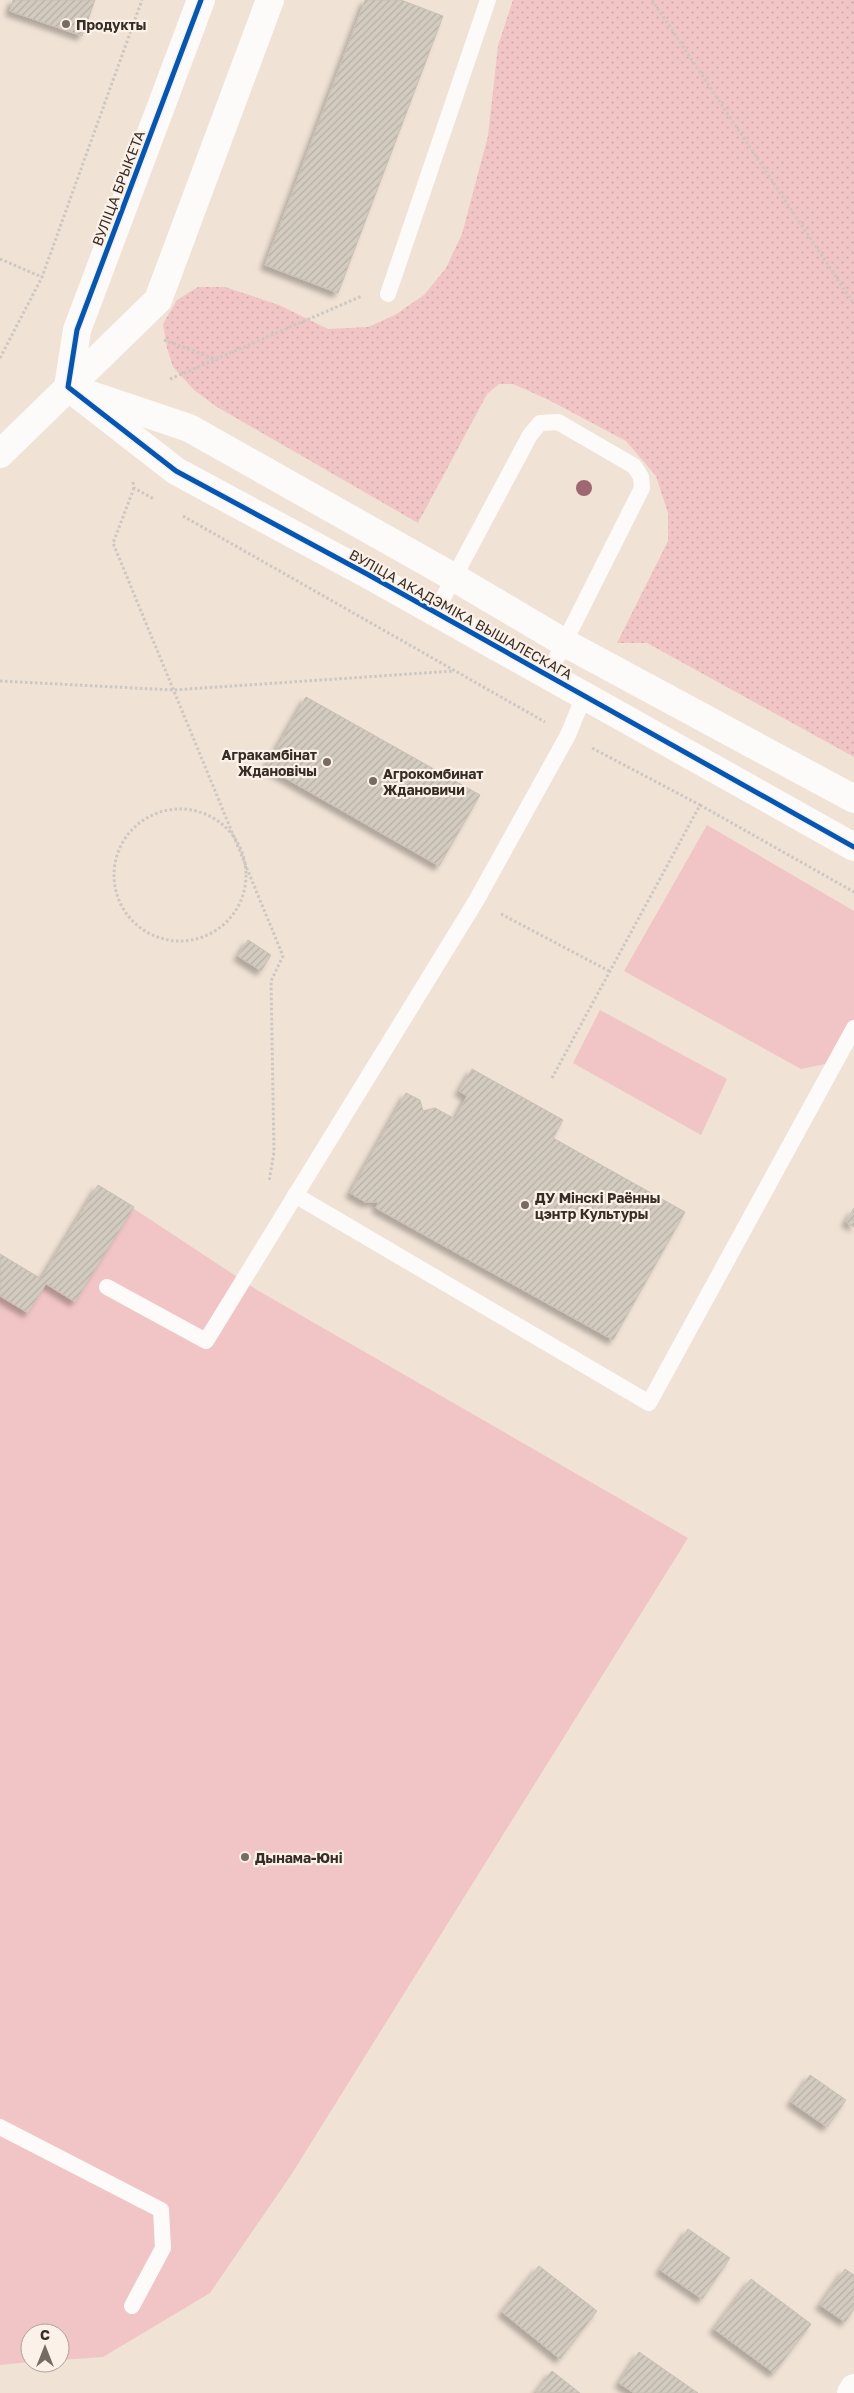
<svg xmlns="http://www.w3.org/2000/svg" width="854" height="2393" viewBox="0 0 854 2393" font-family="'Golos Text',sans-serif">
  <defs>
    <pattern id="park-dots" width="8" height="8" patternUnits="userSpaceOnUse" patternTransform="scale(1.25)"><rect width="8" height="8" fill="#f1c5c5"/><path d="M2 2h.1M6 6h.1" fill="none" stroke="#cfaaa9" stroke-width="1.8" stroke-linecap="round"/></pattern>
    <pattern id="building-hatch" width="6" height="6" patternUnits="userSpaceOnUse" patternTransform="scale(1.25)"><rect width="6" height="6" fill="#d3cbbf"/><path d="M-1 1l2-2M0 6l6-6M5 7l2-2" fill="none" stroke="#b6afa4"/></pattern>
    <filter id="shadow"><feDropShadow dx="-4.5" dy="4.5" stdDeviation="2.5" flood-color="#0004"/></filter>
  </defs>
  <rect width="100%" height="100%" fill="#f0e2d5"/>
  <!-- grass -->
  <g fill="#f1c5c5">
    <polygon points="707,825 854,911 854,1036 840,1061 801,1069 624,971"/>
    <polygon points="600,1010 727,1079 701,1135 573,1063"/>
    <polygon points="98,1185 257,1290 688,1538 291,2175 210,2293 103,2357 60,2360 60,2333 30,2333 30,2362 0,2365 0,1254 41,1278"/>
  </g>
  <!-- park -->
  <polygon fill="url(#park-dots)" points="513,0 854,0 854,757 647,643 617,643 668,541 668,513 656,476 626,441 547,399 513,384 499,384 487,394 418,523 217,407 194,390 173,367 167,348 163,324 177,300 198,287 225,287 279,305 328,329 368,327 395,315 424,295 446,268 462,234 488,136 498,46"/>
  <!-- building -->
  <g fill="url(#building-hatch)" stroke="#c9c0b5" filter="url(#shadow)">
    <polygon points="13,0 95,0 82,36 10,11"/>
    <polygon points="365,0 401,0 443,16 338,293 265,265"/>
    <polygon points="306,697 480,795 439,866 266,767"/>
    <polygon points="248,940 271,955 261,971 238,956"/>
    <polygon points="472,1069 563,1120 553,1138 685,1212 613,1340 376,1208 379,1202 365,1202 350,1193 406,1093 420,1100 423,1111 435,1108 455,1119 467,1096 459,1091"/>
    <polygon points="98,1185 134,1207 75,1302 46,1284 28,1313 0,1296 0,1254 41,1279"/>
    <polygon points="854,1208 854,1227 846,1222"/>
    <polygon points="810,2075 846,2100 827,2127 791,2102"/>
    <polygon points="688,2229 730,2258 702,2299 660,2270"/>
    <polygon points="539,2266 597,2311 560,2359 502,2312"/>
    <polygon points="845,2269 854,2275 854,2309 845,2322 820,2305"/>
    <polygon points="751,2279 811,2324 774,2373 714,2329"/>
    <polygon points="639,2352 698,2393 634,2393 619,2383"/>
    <polygon points="552,2371 580,2393 536,2392"/>
  </g>
  <g fill="none" stroke-linecap="round" stroke-linejoin="round">
    <!-- path -->
    <g stroke="#ccc7c2" stroke-width="3" stroke-dasharray="2.5 2.5" stroke-linecap="butt">
      <polyline points="652,0 854,304"/>
      <polyline points="0,259 42,277"/>
      <polyline points="164,340 218,360"/>
      <polyline points="0,358 42,277 142,0"/>
      <polyline points="170,379 362,296"/>
      <polyline points="133,482 134,488 154,499"/>
      <polyline points="134,488 113,543 283,956 271,981 274,1152 269,1182"/>
      <polyline points="183,516 545,722"/>
      <polyline points="0,681 173,690 454,671"/>
      <polyline points="700,805 854,892"/>
      <circle cx="180" cy="875" r="66"/>
      <polyline points="501,914 609,971"/>
      <polyline points="552,1078 700,805 592,748"/>
    </g>
    <!-- lane -->
    <g stroke="#fdfbf9" stroke-width="16">
      <polyline points="388,294 488,0"/>
      <polyline points="435,613 530,435 540,423 558,422 634,466 641,477 642,488 548,675"/>
      <polyline points="295,1195 649,1403 854,1028"/>
      <polyline points="107,1287 206,1341 476,901 568,735 584,696"/>
      <polyline points="0,2127 161,2210 163,2248 132,2306"/>
    </g>
    <!-- street -->
    <polyline stroke="#fdfbf9" stroke-width="28" points="851,2393 854,2388"/>
    <!-- secondary -->
    <g stroke="#fdfbf9" stroke-width="28">
      <polyline points="68,387 176,471 367,574 854,847"/>
      <polyline points="68,387 77,330 201,0"/>
      <polyline points="91,395 189,428 455,578 565,643 854,799"/>
      <polyline points="0,454 158,300 270,0"/>
    </g>
    <defs>
      <polyline id="cycleway" points="201,0 77,330 68,387 176,471 367,574 854,847"/>
    </defs>
    <!-- cycleway casing -->
    <use href="#cycleway" stroke="#fcf1e8" stroke-width="8"/>
    <!-- cycleway -->
    <use href="#cycleway" stroke="#0057b8" stroke-width="5"/>
  </g>
  <!-- trees -->
  <circle fill="#9e6772" cx="584" cy="488" r="8"/>
  <!-- markers -->
  <g fill="#786c62" stroke="#fcf1e8" stroke-width="2">
    <circle cx="66" cy="24" r="5"/>
    <circle cx="327" cy="762" r="5"/>
    <circle cx="373" cy="781" r="5"/>
    <circle cx="525" cy="1205" r="5"/>
    <circle cx="245" cy="1857" r="5"/>
  </g>
  <g text-anchor="middle" dominant-baseline="central" stroke-width="4.5" stroke-linejoin="round" paint-order="stroke">
    <!-- poi labels -->
    <g font-size="14" font-weight="bold" fill="#372d24" stroke="#fcf1e8" text-anchor="start">
      <text x="76" y="24">Продукты</text>
      <text x="317" y="754" text-anchor="end">Агракамбінат<tspan x="317" dy="16">Ждановічы</tspan></text>
      <text x="383" y="773">Агрокомбинат<tspan x="383" dy="16">Ждановичи</tspan></text>
      <text x="535" y="1197">ДУ Мінскі Раённы<tspan x="535" dy="16">цэнтр Культуры</tspan></text>
      <text x="255" y="1857">Дынама-Юні</text>
    </g>
    <!-- street labels -->
    <g font-size="14" fill="#372d24" stroke="#fcf1e8">
      <text transform="translate(118 188) rotate(-69)">ВУЛІЦА БРЫКЕТА</text>
      <text transform="translate(461 614) rotate(29)">ВУЛІЦА АКАДЭМІКА ВЫШАЛЕСКАГА</text>
    </g>
  </g>
  <!-- north arrow -->
  <g transform="translate(45 2348)"><circle r="24" fill="#fcf1e8" stroke="#ada39a"/>
  <path d="M0-4L9 19L0 12L-9 19Z" fill="#786c62"/>
  <text y="-8" font-size="14" font-weight="bold" text-anchor="middle" fill="#372d24">С</text>
  </g>
</svg>
